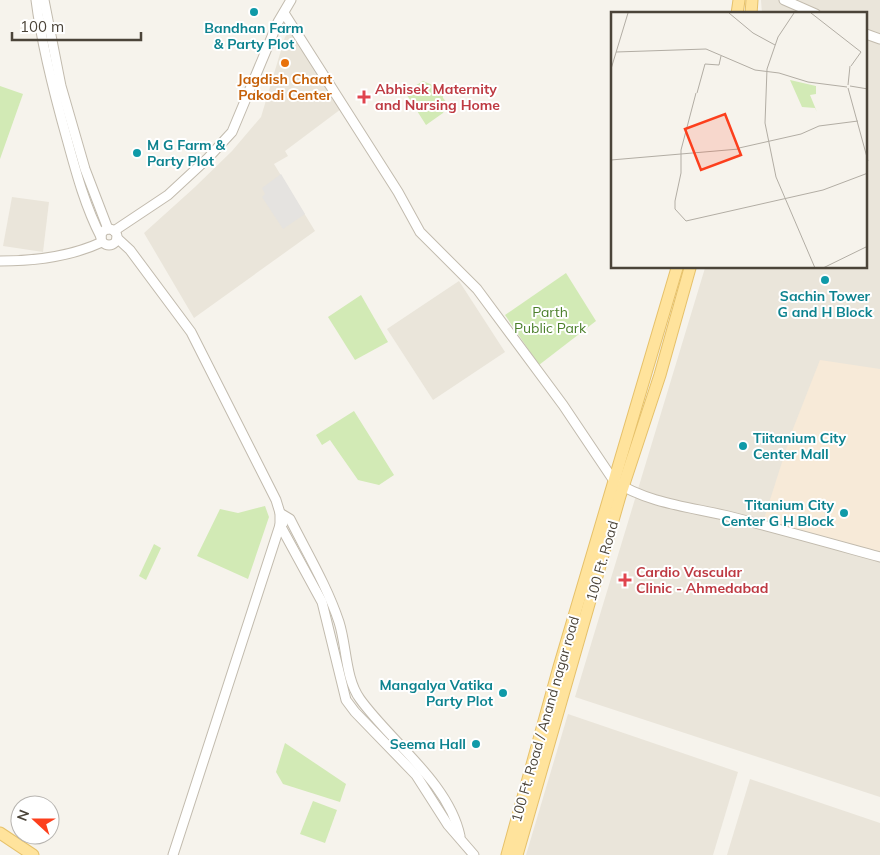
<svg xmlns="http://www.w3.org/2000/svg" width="880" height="855" viewBox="0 0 880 855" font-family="Mulish,sans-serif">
  <rect width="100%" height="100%" fill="#f6f3ec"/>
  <!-- residential -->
  <g fill="#eae5da">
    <polygon points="761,0 880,0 880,797 575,697 705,268 866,268 866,14 762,14"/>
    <polygon points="291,30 341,109 285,151 288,156 274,164 315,231 194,318 144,233 195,187 232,151 261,117 285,37"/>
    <polygon points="12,197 49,202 43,252 3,246"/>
    <polygon points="459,281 505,352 433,400 387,329"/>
    <polygon points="568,714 738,772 713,855 526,855"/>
    <polygon points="750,779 880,823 880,855 727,855"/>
  </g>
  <!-- commercial -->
  <polygon fill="#f7ead8" points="820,360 880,369 880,557 762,525 791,434"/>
  <!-- green -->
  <g fill="#d2eab5">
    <polygon points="423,81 442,89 443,98 447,103 443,113 426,125 405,92"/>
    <polygon points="0,86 23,94 0,159"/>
    <polygon points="566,273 596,321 539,365 505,315"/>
    <polygon points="361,295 388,342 355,360 328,317"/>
    <polygon points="354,411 394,475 379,485 358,480 330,440 322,445 316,435"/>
    <polygon points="265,506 269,517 248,579 197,556 220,509 238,513"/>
    <polygon points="154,544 161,548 146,580 139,576"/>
    <polygon points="285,743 346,784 340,802 283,784 276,772"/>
    <polygon points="313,801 337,810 325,843 300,834"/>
  </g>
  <!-- parking -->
  <polygon fill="#e5e3e0" points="281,174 305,214 283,229 262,197 265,194 262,188"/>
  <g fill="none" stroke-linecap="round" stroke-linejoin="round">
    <defs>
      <g id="minor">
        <path d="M36,0C42,47 54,93 67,139C76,172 85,206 101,237"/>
        <polyline points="44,0 61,86 85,169 108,229"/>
        <polyline points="784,0 816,14"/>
        <path d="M284,13L398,192L420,232L477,289L563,405L614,481C647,503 690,507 728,516C779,529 829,543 880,557"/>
        <polyline points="866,34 880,39"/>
        <circle cx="109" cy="237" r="8"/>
        <polyline points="114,231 168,195 208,158 232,132 278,22 291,0"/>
        <polyline points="117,238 130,250 191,332 276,500 280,513 280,525 322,602 346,700 355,712 416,775 448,825 474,855"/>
        <path d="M0,261C35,261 70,257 102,242"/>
        <path d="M280,513L290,519C307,553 327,586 339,622C347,647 345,678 360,699C390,741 449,783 460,836"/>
        <polyline points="173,855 280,525 283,523"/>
      </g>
      <g id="major">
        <polyline points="737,14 739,0"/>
        <polyline points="751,14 752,0"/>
        <polyline points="0,833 33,855"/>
        <polyline points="507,855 559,667 677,268"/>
        <polyline points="517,855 620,496 660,375 690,268"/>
      </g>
    </defs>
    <!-- minor casing -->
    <use href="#minor" stroke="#c2bbae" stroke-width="11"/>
    <!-- major casing -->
    <use href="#major" stroke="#e6c16a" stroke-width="13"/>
    <!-- minor -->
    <use href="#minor" stroke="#fff" stroke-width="9"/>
    <!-- major -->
    <use href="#major" stroke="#ffe39c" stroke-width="11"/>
  </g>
  <!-- markers -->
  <g fill="#0f9aa8" stroke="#fff" stroke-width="2">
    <circle cx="254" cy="12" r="5"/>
    <circle cx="137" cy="153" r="5"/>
    <circle cx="825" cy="280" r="5"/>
    <circle cx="743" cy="446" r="5"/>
    <circle cx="844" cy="513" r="5"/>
    <circle cx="503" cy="693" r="5"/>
    <circle cx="476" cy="744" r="5"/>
  </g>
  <circle fill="#e8710a" stroke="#fff" stroke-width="2" cx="285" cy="63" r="5"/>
  <g fill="#e0444e" stroke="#fff" stroke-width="2">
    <path d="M361.5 89.5h5v5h5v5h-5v5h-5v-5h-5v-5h5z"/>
    <path d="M622.5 572.5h5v5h5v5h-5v5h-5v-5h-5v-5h5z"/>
  </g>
  <g text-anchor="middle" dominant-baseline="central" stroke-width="4" stroke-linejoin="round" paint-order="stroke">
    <!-- culture labels -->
    <g font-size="14" font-weight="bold" fill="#0d838f" stroke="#fff" text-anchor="end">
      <text x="254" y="28" text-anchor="middle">Bandhan Farm<tspan x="254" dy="16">&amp; Party Plot</tspan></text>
      <text x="147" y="145" text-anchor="start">M G Farm &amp;<tspan x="147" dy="16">Party Plot</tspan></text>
      <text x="825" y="296" text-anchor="middle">Sachin Tower<tspan x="825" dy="16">G and H Block</tspan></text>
      <text x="753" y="438" text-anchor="start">Tiitanium City<tspan x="753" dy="16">Center Mall</tspan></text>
      <text x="834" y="505">Titanium City<tspan x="834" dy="16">Center G H Block</tspan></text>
      <text x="493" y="685">Mangalya Vatika<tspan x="493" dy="16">Party Plot</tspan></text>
      <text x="466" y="744">Seema Hall</text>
    </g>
    <!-- food labels -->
    <g font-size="14" font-weight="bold" fill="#c56008" stroke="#fff">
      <text x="285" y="79">Jagdish Chaat<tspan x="285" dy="16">Pakodi Center</tspan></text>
    </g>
    <!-- health labels -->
    <g font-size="14" font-weight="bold" fill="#be3a42" stroke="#fff" text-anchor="start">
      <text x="375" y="89">Abhisek Maternity<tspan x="375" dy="16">and Nursing Home</tspan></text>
      <text x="636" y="572">Cardio Vascular<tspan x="636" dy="16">Clinic - Ahmedabad</tspan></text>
    </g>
    <!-- park labels -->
    <g font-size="14" fill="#4a7f2a" stroke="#fff">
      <text x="550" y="312">Parth<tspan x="550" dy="16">Public Park</tspan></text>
    </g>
    <!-- street labels -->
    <g font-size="14" fill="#4b4439" stroke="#fff">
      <text transform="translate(602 561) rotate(-74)">100 Ft. Road</text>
      <text transform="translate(545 719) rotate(-74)">100 Ft. Road / Anand nagar road</text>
    </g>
  </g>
  <!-- overview -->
  <g transform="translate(611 12)">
    <rect width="256" height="256" fill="#f6f3ec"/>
    <path d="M179,68L205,74V82L199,83L206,100L204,96L191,95Z" fill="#d2eab5"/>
    <path fill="none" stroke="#b2ada4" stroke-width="1" d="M118,1L142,21L164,33M183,1L167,25L156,57L154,111L165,165L204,256M200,1L250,40M5,40L95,37L144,58L168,61L197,70L236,75M240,54L250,40M0,57L17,1M237,73L239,54M239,74L257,77M237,76L257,149M85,81L70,138V161L64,189V197L75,209L212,178L257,161M86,81L94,52L108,53L110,44M128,136L190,122L208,114L247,109M0,148L128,137M212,256L257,234"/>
    <path fill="#fc3f1d" fill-opacity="0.15" stroke="#fc3f1d" stroke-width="2.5" d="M114,102L130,143L90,158L74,117Z"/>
    <rect width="256" height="256" fill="none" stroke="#4b4439" stroke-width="2.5"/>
  </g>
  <!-- north arrow -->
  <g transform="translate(35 820) rotate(291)"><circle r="24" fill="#ffffff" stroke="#b7b4b0"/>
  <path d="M0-4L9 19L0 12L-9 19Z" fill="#fc3f1d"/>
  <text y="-8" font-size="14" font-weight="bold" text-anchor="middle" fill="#4b4439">N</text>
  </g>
  <!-- scale -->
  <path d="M12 32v8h129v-8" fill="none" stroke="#4b4439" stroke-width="2.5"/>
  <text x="20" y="32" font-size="15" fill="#4b4439" stroke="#ffffff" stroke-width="4" paint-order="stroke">100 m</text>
</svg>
